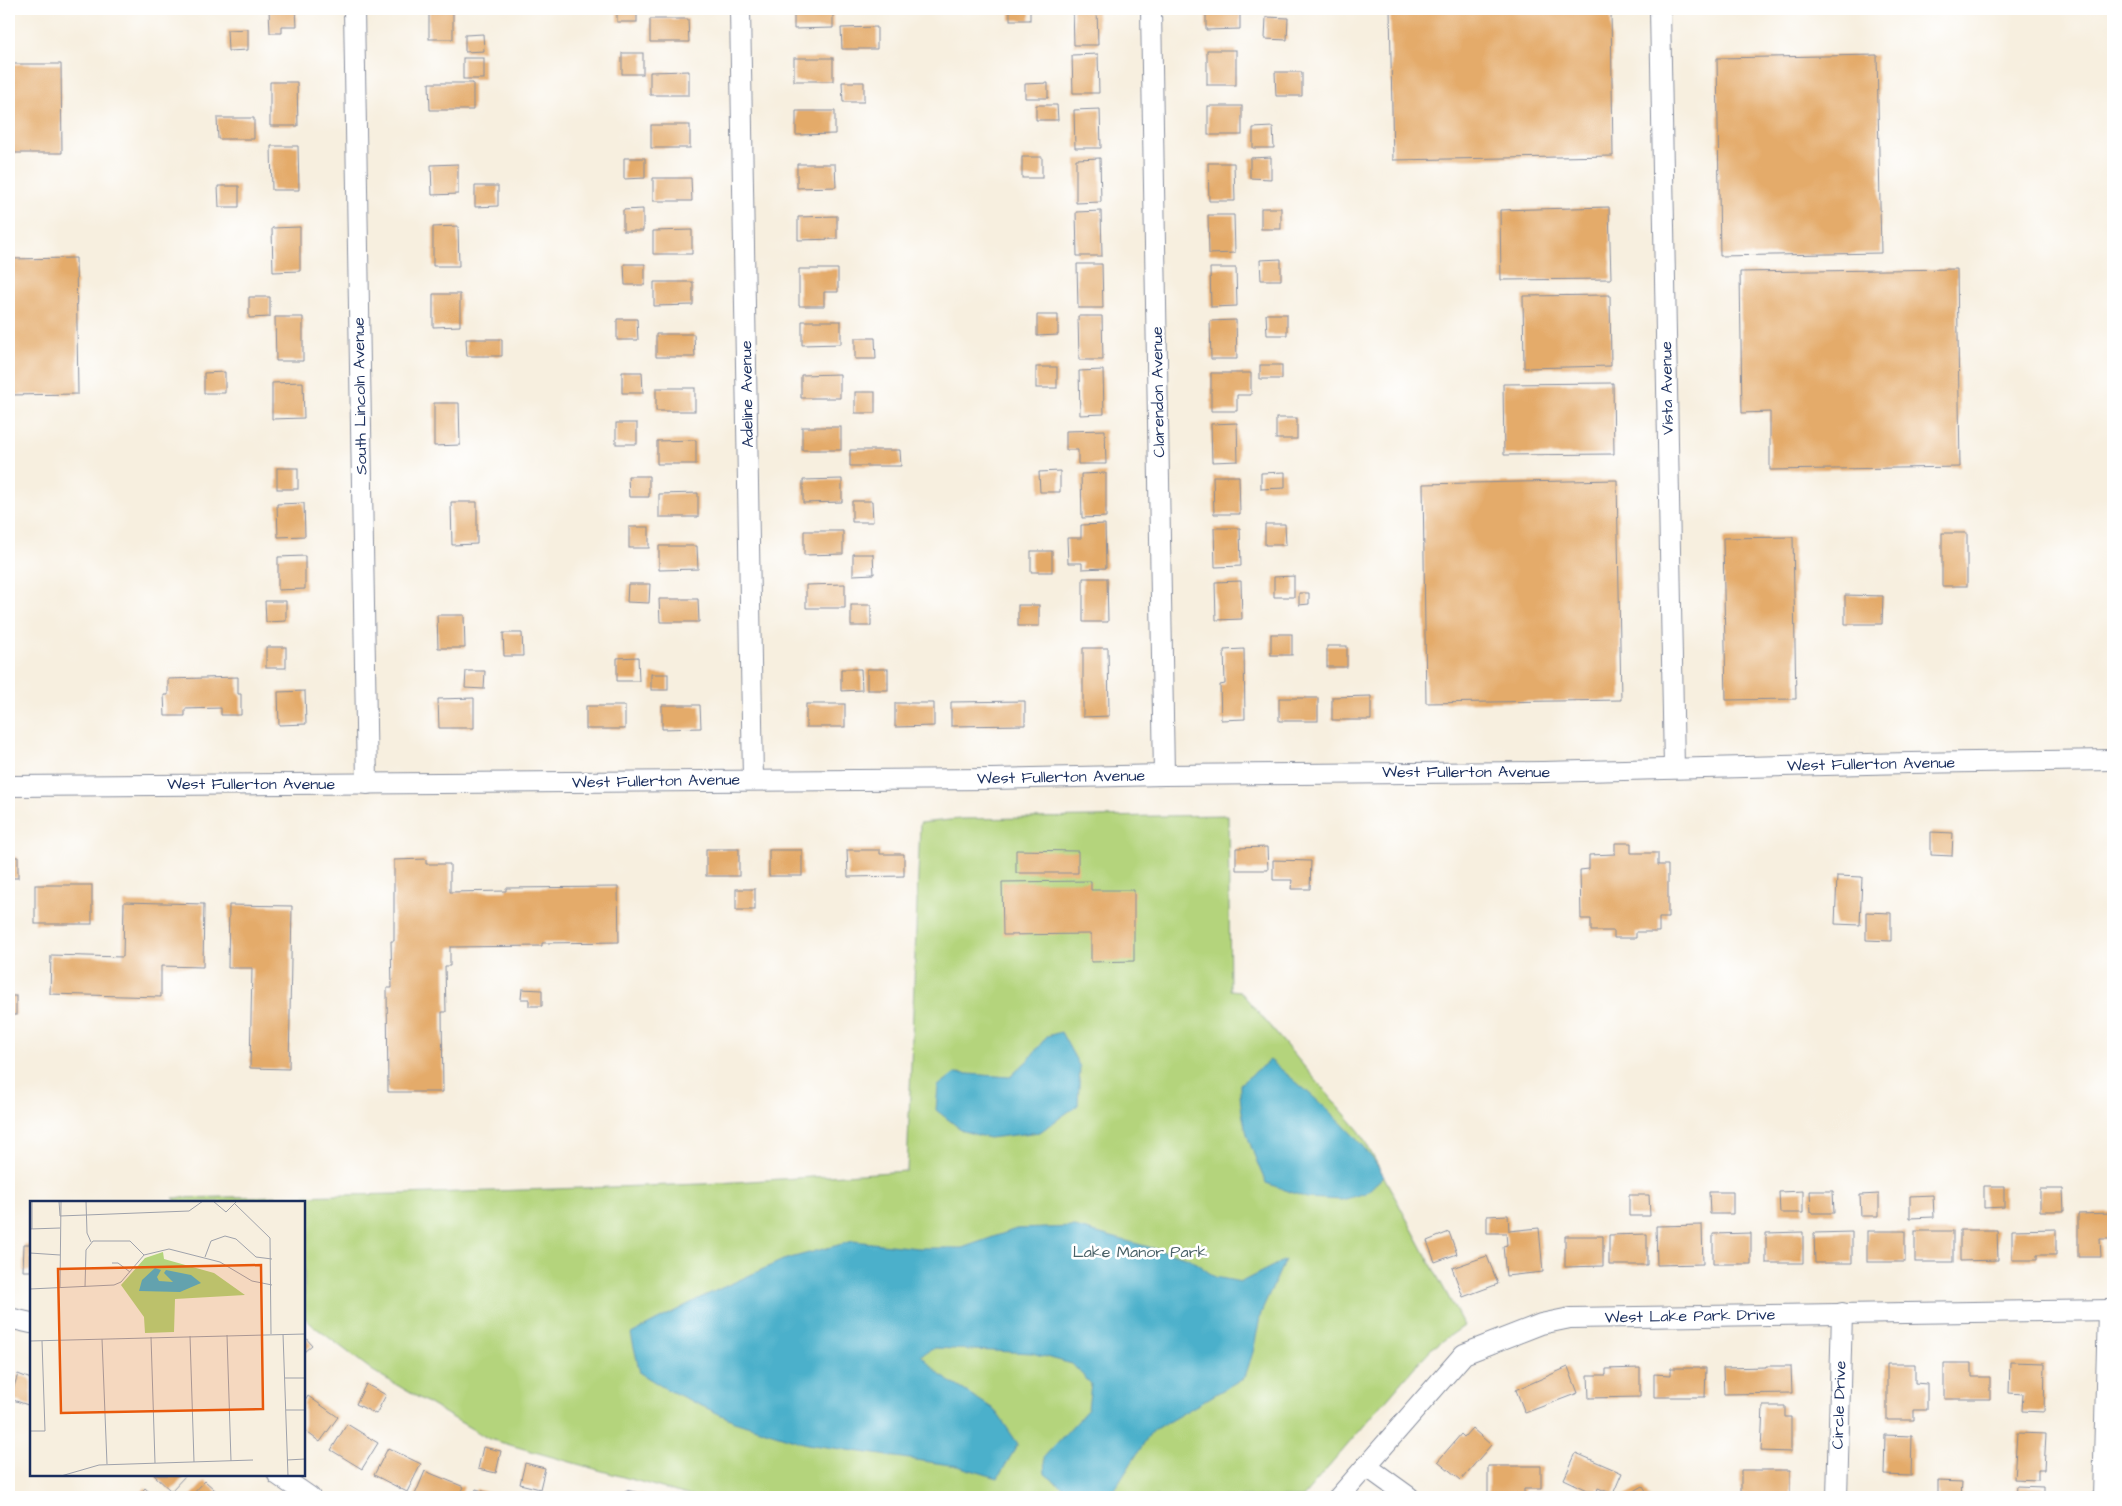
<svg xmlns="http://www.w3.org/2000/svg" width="2122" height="1506" viewBox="0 0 2122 1506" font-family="'Architects Daughter',sans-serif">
  <rect width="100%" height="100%" fill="#fff"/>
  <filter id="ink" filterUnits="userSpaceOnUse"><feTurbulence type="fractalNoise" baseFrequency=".02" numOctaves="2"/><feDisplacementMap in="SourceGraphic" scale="10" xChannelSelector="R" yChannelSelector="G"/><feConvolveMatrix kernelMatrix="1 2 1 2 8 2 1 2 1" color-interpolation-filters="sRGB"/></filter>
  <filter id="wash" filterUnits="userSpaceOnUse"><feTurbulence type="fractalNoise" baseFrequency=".0096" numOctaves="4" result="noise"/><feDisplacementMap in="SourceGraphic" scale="20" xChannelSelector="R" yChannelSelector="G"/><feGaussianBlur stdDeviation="1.12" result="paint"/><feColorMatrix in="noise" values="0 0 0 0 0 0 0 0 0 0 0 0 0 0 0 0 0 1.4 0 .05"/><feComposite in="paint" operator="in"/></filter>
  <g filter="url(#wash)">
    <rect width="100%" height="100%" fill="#f7efdf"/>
    <!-- green -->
    <polygon fill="#b4d47c" stroke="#68826d" points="1228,815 1230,990 1240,991 1360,1132 1464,1326 1431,1349 1417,1364 1303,1497 694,1497 489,1439 373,1371 311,1324 304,1317 304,1202 177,1202 173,1198 401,1194 703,1184 907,1171 920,823 960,819"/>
    <!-- water -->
    <g fill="#4cb0cb" stroke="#347094">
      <polygon points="1061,1032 1080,1067 1078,1105 1040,1132 989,1138 963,1131 936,1110 938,1086 955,1073 1010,1077 1028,1060 1047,1036"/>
      <path d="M1270,1060C1308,1092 1359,1133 1384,1176L1366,1193L1342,1200L1307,1198L1266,1183C1252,1152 1239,1119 1240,1084Z"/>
      <path d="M1075,1227L1189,1258L1215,1277L1241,1282L1285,1260L1261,1313L1253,1352L1245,1377L1151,1432L1110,1497C1079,1497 1069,1493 1045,1474L1044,1457L1088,1409L1091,1384L1072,1364L1032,1353L935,1348L921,1355L940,1375L995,1410L1018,1444L998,1478L957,1466L807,1444L734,1421L666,1389L640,1373L631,1334L702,1297L783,1260L853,1241L918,1248H962L1016,1229Z"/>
    </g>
    <g id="blocks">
      <!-- building -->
      <g fill="#e4ab6a">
        <polygon points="269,9 296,9 297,26 282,26 282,33 270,33"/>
        <rect x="429" y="9" width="24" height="30"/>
        <rect x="617" y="9" width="20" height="13"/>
        <polygon points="794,9 833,9 833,28 794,29"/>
        <rect x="1010" y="9" width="20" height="11"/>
        <polygon points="1073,9 1097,9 1098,45 1074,45"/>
        <polygon points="1206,9 1240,9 1240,29 1206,30"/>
        <polygon points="1390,9 1611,9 1613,156 1393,160"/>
        <polygon points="1266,17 1288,18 1287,40 1265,39"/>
        <polygon points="650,19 688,19 689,42 650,42"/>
        <polygon points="877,27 877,49 842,49 841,28"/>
        <polygon points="248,29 248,50 228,51 227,30"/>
        <polygon points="483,34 484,51 465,52 465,35"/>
        <rect x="1207" y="50" width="29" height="35"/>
        <rect x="622" y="53" width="21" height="21"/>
        <polygon points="1098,54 1099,93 1073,93 1072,55"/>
        <polygon points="1877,55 1881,253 1720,256 1717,58"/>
        <rect x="463" y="58" width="21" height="21"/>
        <rect x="794" y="58" width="39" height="23"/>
        <polygon points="9,64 61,64 62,153 9,153"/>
        <polygon points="689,71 689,95 650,95 650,72"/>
        <polygon points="1275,72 1302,72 1302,96 1276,96"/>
        <polygon points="270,82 297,82 298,126 270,126"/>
        <polygon points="842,82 864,82 864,102 843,102"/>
        <polygon points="429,83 473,83 473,110 430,110"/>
        <polygon points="1048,83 1048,98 1025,98 1025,84"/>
        <polygon points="1036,105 1057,105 1058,120 1036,120"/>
        <rect x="1208" y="106" width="34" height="29"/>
        <polygon points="1100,109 1101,148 1075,148 1074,110"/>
        <polygon points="796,111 835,111 835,134 796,135"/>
        <polygon points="217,118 254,118 254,139 218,139"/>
        <rect x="651" y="125" width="39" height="23"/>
        <polygon points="1273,127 1274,148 1253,148 1253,128"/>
        <polygon points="271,146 298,146 299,190 272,190"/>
        <rect x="1022" y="157" width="20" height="21"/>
        <polygon points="1271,157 1271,179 1250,178 1250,158"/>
        <polygon points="624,158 645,158 645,178 624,179"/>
        <polygon points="1100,158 1101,202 1076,203 1076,159"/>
        <polygon points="1208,163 1234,163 1235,201 1209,201"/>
        <polygon points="458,164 458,194 432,195 431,165"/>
        <polygon points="797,164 835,164 836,187 797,188"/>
        <polygon points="653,178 691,178 692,201 653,201"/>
        <polygon points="218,186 239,186 239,207 219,207"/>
        <polygon points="475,186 498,186 498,206 475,207"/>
        <polygon points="1609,207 1611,279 1501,280 1500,210"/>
        <rect x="1261" y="208" width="20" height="21"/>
        <polygon points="643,209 643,231 623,231 623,210"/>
        <polygon points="1101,211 1102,256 1077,256 1076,212"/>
        <polygon points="1208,215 1234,215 1235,253 1209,254"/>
        <polygon points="837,216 837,239 798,240 798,217"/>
        <polygon points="458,226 459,266 433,266 433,227"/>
        <polygon points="300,227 300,271 273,272 272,228"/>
        <polygon points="692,230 692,254 653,254 653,231"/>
        <polygon points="76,258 78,394 9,395 9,259"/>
        <polygon points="1281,259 1281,280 1261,280 1260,260"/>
        <polygon points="624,264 645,264 645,285 625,285"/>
        <polygon points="1077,264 1102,264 1103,308 1078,308"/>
        <polygon points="1210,268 1236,268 1237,306 1211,307"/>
        <polygon points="799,269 838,269 838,292 824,292 824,306 799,306"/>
        <polygon points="1957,269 1960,467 1770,470 1770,412 1742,413 1740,272"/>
        <polygon points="654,282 693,282 693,305 654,306"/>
        <polygon points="433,294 460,294 460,326 433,327"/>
        <polygon points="1610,295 1611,366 1524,368 1523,296"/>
        <polygon points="249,297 270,297 270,317 249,318"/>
        <polygon points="1266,314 1287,314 1287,335 1267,335"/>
        <polygon points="1037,315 1058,315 1058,335 1037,336"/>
        <polygon points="1078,316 1102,316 1103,360 1079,360"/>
        <polygon points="275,317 303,317 303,361 276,361"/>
        <polygon points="617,319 637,319 638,340 617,340"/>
        <polygon points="1236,320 1237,359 1211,359 1210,321"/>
        <polygon points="802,321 841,321 841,344 802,345"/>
        <polygon points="656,334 694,334 695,357 656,357"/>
        <polygon points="855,338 875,338 876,359 855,359"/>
        <polygon points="466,339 502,339 502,356 467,356"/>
        <rect x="1260" y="365" width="22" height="14"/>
        <rect x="1036" y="367" width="21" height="21"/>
        <polygon points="1103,370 1104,414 1080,415 1079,371"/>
        <polygon points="225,372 225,393 204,393 204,373"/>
        <polygon points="622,372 642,372 643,393 622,393"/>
        <polygon points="1211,373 1251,373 1251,395 1237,395 1237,411 1211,411"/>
        <polygon points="840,374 840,398 801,398 801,375"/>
        <polygon points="303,382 304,418 272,419 272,383"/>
        <polygon points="1613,383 1614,454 1504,455 1503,384"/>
        <rect x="656" y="388" width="39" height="23"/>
        <rect x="855" y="392" width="20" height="21"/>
        <polygon points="434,403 459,403 460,445 434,446"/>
        <rect x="1276" y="418" width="21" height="21"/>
        <rect x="616" y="423" width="21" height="21"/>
        <polygon points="1237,423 1238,461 1212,462 1211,424"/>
        <rect x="802" y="427" width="39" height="23"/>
        <polygon points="1105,430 1106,464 1078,464 1078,450 1066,450 1066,431"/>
        <polygon points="696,440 696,464 657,464 657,441"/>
        <polygon points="850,450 900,450 901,466 850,466"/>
        <rect x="277" y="468" width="21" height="21"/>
        <polygon points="1060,471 1060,492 1040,492 1039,472"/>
        <polygon points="1285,472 1285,488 1261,489 1261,473"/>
        <polygon points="1106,473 1106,517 1082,518 1081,474"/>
        <polygon points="628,476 649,476 649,497 629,497"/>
        <polygon points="1213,476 1239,476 1240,514 1214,514"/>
        <polygon points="842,479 842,502 803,503 803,480"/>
        <polygon points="1617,480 1621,700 1426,703 1423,484"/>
        <polygon points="698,493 698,517 659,517 659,494"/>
        <polygon points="852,501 872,501 873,522 852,522"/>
        <polygon points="451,502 477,502 477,544 452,545"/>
        <polygon points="304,503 305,536 278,537 277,504"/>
        <polygon points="1105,524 1106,568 1082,569 1082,563 1068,563 1067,538 1081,538 1081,525"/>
        <polygon points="1265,524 1285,524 1286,545 1265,545"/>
        <rect x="629" y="527" width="20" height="21"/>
        <polygon points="1214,528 1240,528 1241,566 1215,567"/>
        <polygon points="804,531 843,531 843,554 804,555"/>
        <rect x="1942" y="533" width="25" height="53"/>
        <polygon points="1793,537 1796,699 1726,700 1723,538"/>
        <polygon points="659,546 697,546 698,569 659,570"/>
        <rect x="1031" y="551" width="21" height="21"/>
        <polygon points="853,554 873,554 874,574 853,575"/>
        <polygon points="305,556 305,589 278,590 278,557"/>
        <polygon points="1294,576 1294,597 1274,597 1274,577"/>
        <polygon points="1083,578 1107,578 1108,622 1083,622"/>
        <polygon points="1241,581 1242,619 1216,620 1215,582"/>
        <polygon points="628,584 650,584 649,603 627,602"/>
        <polygon points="845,584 845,608 806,608 806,585"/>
        <polygon points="1299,593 1309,593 1309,604 1299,605"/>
        <polygon points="1845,595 1883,596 1882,624 1845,624"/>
        <polygon points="659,599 698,599 699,622 660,622"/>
        <polygon points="265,601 286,601 286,621 266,622"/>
        <rect x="851" y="605" width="20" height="21"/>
        <rect x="1018" y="605" width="21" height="21"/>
        <polygon points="437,615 464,615 465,648 438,648"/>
        <polygon points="503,633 522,633 523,656 504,656"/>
        <rect x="1271" y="634" width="21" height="21"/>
        <rect x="1327" y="646" width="20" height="21"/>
        <rect x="266" y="647" width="20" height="21"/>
        <polygon points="1083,648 1108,648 1109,716 1083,717"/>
        <polygon points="1244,649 1245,719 1221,720 1220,685 1225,684 1224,650"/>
        <polygon points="638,657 639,681 617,681 617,658"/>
        <polygon points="841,669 861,669 862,690 841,691"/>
        <rect x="867" y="669" width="21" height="21"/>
        <polygon points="466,671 485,671 484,689 465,688"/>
        <rect x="651" y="674" width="17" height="16"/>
        <polygon points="238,677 238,694 241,694 241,715 221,715 221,708 185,709 185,716 165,716 164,695 168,695 168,679"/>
        <polygon points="305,691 306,724 279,725 278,692"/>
        <polygon points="1371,696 1371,720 1332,720 1332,697"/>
        <polygon points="474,698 474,728 439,728 438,699"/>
        <rect x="1279" y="698" width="39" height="23"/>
        <polygon points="1025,701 1025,725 951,726 951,702"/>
        <polygon points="895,703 934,703 934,726 895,727"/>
        <rect x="806" y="704" width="39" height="23"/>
        <polygon points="662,705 700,705 701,728 662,729"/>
        <rect x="586" y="706" width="39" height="23"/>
        <polygon points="1931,832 1953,833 1952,856 1931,855"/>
        <polygon points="1615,843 1631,843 1631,853 1658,853 1658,865 1668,865 1668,918 1659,918 1659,932 1636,932 1636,938 1614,938 1614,931 1591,931 1591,919 1581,919 1580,870 1589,869 1589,855 1615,854"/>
        <polygon points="1267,847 1268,870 1236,870 1236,848"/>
        <rect x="706" y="849" width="33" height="27"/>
        <rect x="769" y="850" width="33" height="26"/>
        <polygon points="847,850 880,850 880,854 904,854 904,876 848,877"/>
        <polygon points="1016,850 1078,851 1078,873 1016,873"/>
        <rect x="9" y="857" width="9" height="21"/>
        <polygon points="426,859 426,864 450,864 450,892 506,891 506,888 618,887 619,942 542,943 542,946 450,947 450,966 445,966 446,1012 442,1012 443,1092 388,1092 387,988 392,988 391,941 394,941 394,860"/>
        <polygon points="1273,860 1311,861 1310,889 1291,889 1292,880 1273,880"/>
        <polygon points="1837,876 1862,877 1860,925 1835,924"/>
        <polygon points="1091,881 1091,890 1134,890 1134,961 1091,962 1091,934 1003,935 1002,882"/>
        <rect x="35" y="885" width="57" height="39"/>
        <rect x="736" y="889" width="19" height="21"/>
        <polygon points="124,902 204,904 203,967 161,966 161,997 50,994 51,955 123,957"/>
        <polygon points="229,905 292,906 289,1069 250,1068 252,968 228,968"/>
        <polygon points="1866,912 1891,913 1891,941 1866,940"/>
        <polygon points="522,989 542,990 542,1006 529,1006 529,999 521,999"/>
        <rect x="9" y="996" width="7" height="19"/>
        <polygon points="1984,1186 2004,1186 2004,1207 1984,1208"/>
        <polygon points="2040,1189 2063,1189 2064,1211 2040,1211"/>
        <polygon points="1803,1191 1803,1213 1780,1213 1779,1192"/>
        <polygon points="1810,1191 1833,1191 1834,1213 1811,1213"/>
        <polygon points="1709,1192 1733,1192 1733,1214 1710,1214"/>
        <polygon points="1879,1194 1879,1216 1861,1216 1860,1195"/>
        <polygon points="1629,1195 1649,1195 1650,1216 1629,1216"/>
        <polygon points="1933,1195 1934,1217 1910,1218 1910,1196"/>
        <polygon points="2113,1213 2113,1239 2100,1239 2101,1257 2078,1257 2078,1214"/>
        <polygon points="1508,1215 1509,1231 1539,1228 1543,1272 1506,1276 1503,1246 1507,1245 1506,1233 1487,1233 1487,1216"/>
        <polygon points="1702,1225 1703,1264 1657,1265 1656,1226"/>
        <polygon points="2056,1229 2056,1255 2037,1255 2037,1260 2012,1260 2012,1230"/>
        <polygon points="1960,1230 1997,1230 1998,1260 1960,1261"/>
        <rect x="1867" y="1231" width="38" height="31"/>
        <rect x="1915" y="1231" width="38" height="31"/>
        <polygon points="1449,1232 1457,1254 1435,1262 1427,1241"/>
        <polygon points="1803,1232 1803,1263 1766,1263 1766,1233"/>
        <polygon points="1852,1232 1852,1263 1815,1263 1814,1233"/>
        <polygon points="1751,1233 1751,1264 1713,1264 1713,1234"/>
        <polygon points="1647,1234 1647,1265 1609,1265 1609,1235"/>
        <polygon points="1565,1236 1603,1236 1603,1266 1565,1267"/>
        <polygon points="24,1244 31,1244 31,1271 23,1271"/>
        <polygon points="1487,1256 1498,1284 1463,1297 1452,1268"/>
        <polygon points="304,1336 312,1345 304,1352"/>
        <polygon points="2010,1362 2045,1363 2044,1412 2022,1411 2023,1394 2009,1393"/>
        <polygon points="1944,1363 1972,1363 1972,1377 1990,1377 1990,1399 1944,1399"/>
        <polygon points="1887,1364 1915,1364 1915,1383 1927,1384 1927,1410 1914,1410 1914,1420 1887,1420"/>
        <polygon points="1766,1366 1791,1366 1792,1393 1724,1394 1723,1368 1766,1367"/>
        <polygon points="1568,1367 1578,1393 1525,1413 1516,1390"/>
        <polygon points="1640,1368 1640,1397 1589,1398 1588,1375 1606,1375 1606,1369"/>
        <polygon points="1671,1368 1706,1368 1705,1397 1654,1397 1654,1374 1671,1375"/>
        <polygon points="18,1374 31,1379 31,1406 10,1399"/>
        <polygon points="366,1384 386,1395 376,1414 356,1404"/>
        <polygon points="308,1396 338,1417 320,1442 304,1430 304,1403"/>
        <polygon points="1763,1406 1785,1406 1785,1417 1791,1417 1791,1452 1761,1451"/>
        <polygon points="347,1424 378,1443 362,1469 331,1450"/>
        <polygon points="1472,1428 1491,1445 1461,1480 1438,1461 1461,1434 1464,1437"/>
        <polygon points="2017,1433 2046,1434 2044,1470 2038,1470 2038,1480 2014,1479"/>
        <polygon points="1885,1435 1912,1436 1911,1476 1884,1475"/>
        <polygon points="483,1447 501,1451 496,1473 478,1469"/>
        <polygon points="388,1448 421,1464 407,1492 374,1475"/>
        <polygon points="1576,1453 1622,1473 1613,1494 1598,1488 1596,1494 1564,1479"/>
        <polygon points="525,1463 545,1468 540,1489 520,1484"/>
        <polygon points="1488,1466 1541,1466 1541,1489 1524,1489 1524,1496 1488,1496"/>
        <polygon points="1741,1470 1790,1470 1790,1496 1741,1495"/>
        <polygon points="425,1471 464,1487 459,1497 414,1497"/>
        <polygon points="154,1475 186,1475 171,1491"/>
        <polygon points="205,1481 223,1497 190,1497"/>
        <polygon points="1938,1481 1962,1482 1961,1497 1938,1497"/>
        <polygon points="1643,1486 1650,1497 1624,1497"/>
        <polygon points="2017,1486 2043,1487 2043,1497 2016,1497"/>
        <polygon points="145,1488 155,1497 137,1497"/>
        <polygon points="476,1489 503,1497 473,1497"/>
        <polygon points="626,1490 648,1495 647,1497 624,1497"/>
      </g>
    </g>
  </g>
  <g filter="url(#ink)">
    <use href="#blocks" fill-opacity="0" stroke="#898f9e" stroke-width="1"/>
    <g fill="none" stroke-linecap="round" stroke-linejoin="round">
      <defs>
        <g id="minor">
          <polyline points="354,9 367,784"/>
          <polyline points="740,9 753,780"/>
          <polyline points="1151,9 1164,775"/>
          <polyline points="1660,9 1674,768"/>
          <polyline points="9,786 991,779 1164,775 1543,772 1909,763 2113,760"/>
          <polyline points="9,1318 31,1323"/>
          <polyline points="1366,1466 1409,1497"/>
          <polyline points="278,1475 310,1497"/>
          <polyline points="1339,1497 1464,1354 1541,1324 1570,1318 2113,1310"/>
          <polyline points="1837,1497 1842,1313"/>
          <polyline points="2103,1497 2108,1310"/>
        </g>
      </defs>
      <!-- minor casing -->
      <use href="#minor" stroke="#898f9e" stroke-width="22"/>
      <!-- minor -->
      <use href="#minor" stroke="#fff" stroke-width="20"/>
    </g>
  </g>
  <g text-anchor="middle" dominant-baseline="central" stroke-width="5" stroke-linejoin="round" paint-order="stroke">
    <!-- street labels -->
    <g font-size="16" fill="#1b2f5e" stroke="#fff">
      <text transform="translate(1667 388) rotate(-91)">Vista Avenue</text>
      <text transform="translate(1158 392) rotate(-91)">Clarendon Avenue</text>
      <text transform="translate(747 394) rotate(-91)">Adeline Avenue</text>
      <text transform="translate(360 396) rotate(-91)">South Lincoln Avenue</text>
      <text transform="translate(1871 764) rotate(-1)">West Fullerton Avenue</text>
      <text x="1466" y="772">West Fullerton Avenue</text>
      <text transform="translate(1061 777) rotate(-1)">West Fullerton Avenue</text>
      <text transform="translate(656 781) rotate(-1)">West Fullerton Avenue</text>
      <text x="251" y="784">West Fullerton Avenue</text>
      <text transform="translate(1690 1316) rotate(-1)">West Lake Park Drive</text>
      <text transform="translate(1839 1405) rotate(-88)">Circle Drive</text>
    </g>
    <!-- park labels -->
    <g font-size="16" fill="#496167" stroke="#fff">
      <text x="1140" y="1252">Lake Manor Park</text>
    </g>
  </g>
  <!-- overview -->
  <g transform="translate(30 1201)">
    <rect width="275" height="275" fill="#f7efdf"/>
    <path d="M133,51L134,58L184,72L215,94L145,98L144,131L115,132L114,116L91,84L115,57Z" fill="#b4d47c"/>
    <path d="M125,67L131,69L127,76L129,80L143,81L134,72L136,69L161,74L171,82L150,91L109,90L112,79Z" fill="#4cb0cb"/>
    <path fill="none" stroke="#9fa2ab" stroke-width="1" d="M29,0L30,15M56,0L57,32L61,41M183,0L196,11L207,0M205,3L240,37L241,133M30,15L159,10L173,0M0,28L30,27M2,28V0M0,52L30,54M175,56L181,40L195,35L206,38L226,56L242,58M82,62H88L100,71M30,86L31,0M55,86L56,49L63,40H100L114,54M0,88L84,84L91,81L114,54L139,48L190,61L222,80L242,84M253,133L258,275M197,134L201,260M160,135L164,261M121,136L125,262M72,138L77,263M0,140L275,133M255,177H275M256,209H275M0,230H15L12,140M257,259L275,258M31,275L69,264L223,259"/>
    <path fill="#e8590c" fill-opacity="0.15" stroke="#e8590c" stroke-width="2.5" d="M231,64L233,208L31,212L28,68Z"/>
    <rect width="275" height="275" fill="none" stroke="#1b2f5e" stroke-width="2.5"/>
  </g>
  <!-- margin -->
  <rect width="2122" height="1506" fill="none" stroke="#fff" stroke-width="30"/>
</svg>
